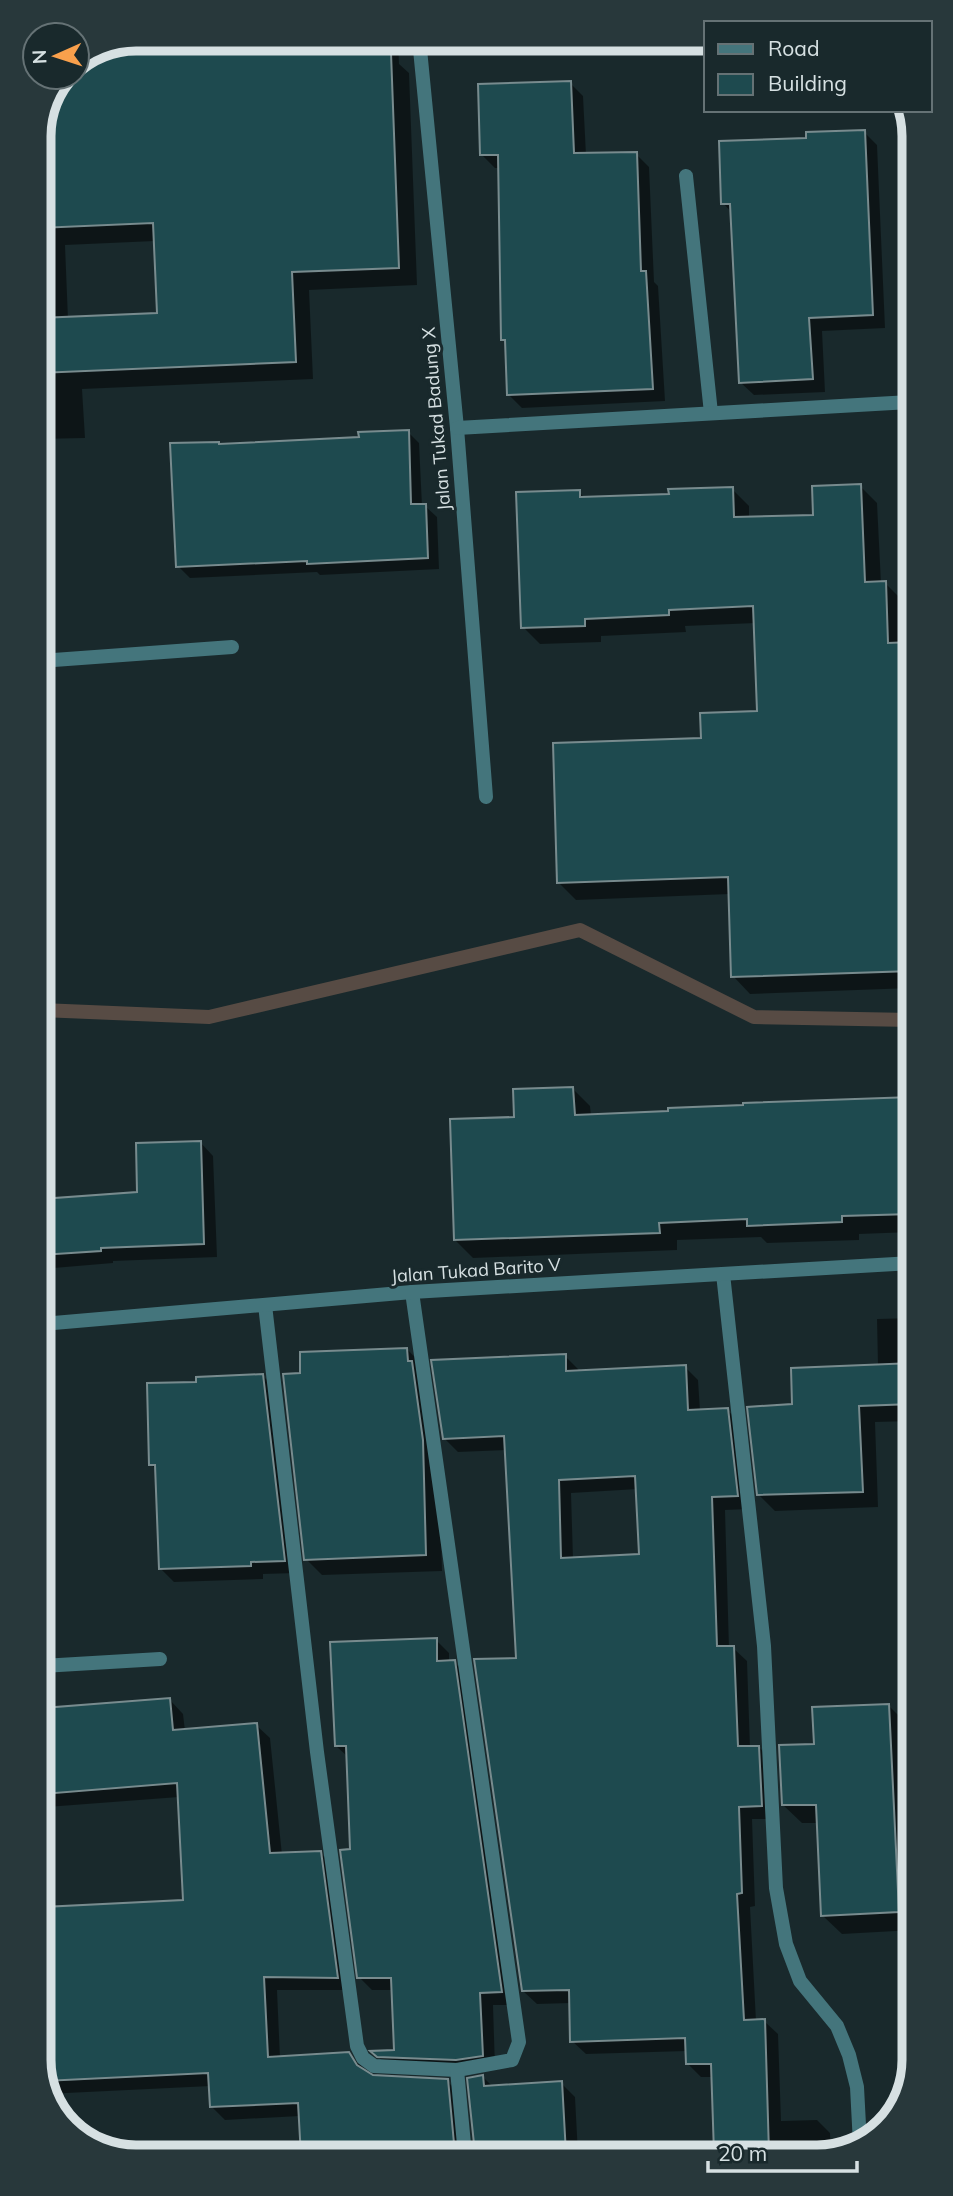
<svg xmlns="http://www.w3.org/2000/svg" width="953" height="2196" viewBox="0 0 953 2196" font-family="Mulish,sans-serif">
  <rect width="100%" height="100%" fill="#19292c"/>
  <!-- shadow -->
  <g fill="#0007" fill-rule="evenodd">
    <path d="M136,39H398L399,64L409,73L417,285L309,290L313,379L82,389L85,438L39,439V130L63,77H77V63ZM155,241L159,315L68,319L65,245Z"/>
    <polygon points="603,39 683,39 684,48 615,51"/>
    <polygon points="570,83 583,96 586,155 636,154 649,167 654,282 658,286 665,401 522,408 509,395 507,344 503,339 500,168 495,168 482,155"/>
    <polygon points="864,132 877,145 885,328 822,331 825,392 754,395 740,382 732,213 723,203 808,139"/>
    <polygon points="408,432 419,443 422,506 425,506 437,517 439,569 320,575 317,572 190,578 178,566 221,446 361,439"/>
    <polygon points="860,486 877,503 881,583 885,583 902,600 904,644 911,644 912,988 750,994 733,976 730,894 576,900 559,883 703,739 759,713 756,623 685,626 686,632 601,636 601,642 540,644 523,627 579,492 585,498 670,496 732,489 749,506 749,518 814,517"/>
    <polygon points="572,1088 590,1106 591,1116 908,1099 907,1089 912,1089 912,1232 859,1234 859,1240 767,1243 761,1237 677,1240 677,1250 473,1258 455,1240 515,1118"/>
    <polygon points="200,1142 213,1156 217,1257 113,1261 113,1263 42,1269 41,1201 139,1194"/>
    <polygon points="913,1318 913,1421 875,1422 878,1507 775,1511 759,1495 794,1406 878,1366 877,1319"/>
    <polygon points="407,1349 423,1366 439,1457 442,1571 322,1575 306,1559 302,1375"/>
    <path d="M565,1356L578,1369L579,1372L685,1367L698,1380L700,1411L727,1410L741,1423L750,1509L725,1510L729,1648H733L747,1661L750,1748L759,1747L772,1761L775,1819H752L755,1906L750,1907L756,2021H764L778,2034L781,2121L817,2120L830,2133L831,2153H716L713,2077H701L688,2064L687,2051L586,2054L572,2041L571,2003L537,2004L523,1991L518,1660L507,1450L458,1452L444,1438ZM638,1489L640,1556L573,1559L571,1493Z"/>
    <polygon points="263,1376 276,1389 297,1573 263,1574 263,1579 174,1582 161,1569 157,1471 151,1464 198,1383"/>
    <polygon points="436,1640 449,1653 449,1662 454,1662 467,1675 514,2005 493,2005 495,2068 386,2064 374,2053 395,2052 393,1990 372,1990 359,1977 348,1757 336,1746"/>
    <polygon points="170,1700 183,1714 185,1731 256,1725 270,1738 282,1855 320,1853 334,1866 350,1990 277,1990 280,2058 349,2054 372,2077 447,2081 461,2095 467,2155 302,2156 300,2116 225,2120 212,2107 211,2086 46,2094 44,2091 43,1909 185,1902 179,1797 47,1807 43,1804 43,1710"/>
    <polygon points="889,1706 907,1724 914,1863 914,1930 842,1934 823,1916 819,1823 802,1823 783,1805"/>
    <polygon points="483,2077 493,2087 561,2083 575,2097 578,2154 476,2155 469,2079"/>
  </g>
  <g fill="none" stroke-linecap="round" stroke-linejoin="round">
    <!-- stream -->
    <polyline stroke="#574b44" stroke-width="14" points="41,1010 209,1017 580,930 754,1017 912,1020"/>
  </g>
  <!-- building -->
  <g fill="#1e4a4f" stroke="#788b8e" stroke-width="2" fill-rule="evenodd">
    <polygon points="136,38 381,39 382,54 391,53 399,268 292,272 296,362 39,373 39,318 157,313 153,223 39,228 39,130 63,77 77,77 77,63"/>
    <polygon points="571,81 574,153 637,152 641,271 646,271 653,389 507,395 505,340 501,340 498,155 480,155 478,84"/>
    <polygon points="865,130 873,315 809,318 813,379 739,383 730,204 721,204 719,141 806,138 806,132"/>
    <polygon points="409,430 411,504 426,504 428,558 307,564 307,561 176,567 170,443 219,442 219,444 359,437 358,432"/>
    <polygon points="861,484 865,582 886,581 888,643 911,642 912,971 731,977 728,877 557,883 553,743 701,738 700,713 757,711 753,606 669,610 669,615 585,619 585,626 521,628 516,492 580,490 580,497 669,494 668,489 733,487 734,517 813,515 812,486"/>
    <polygon points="573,1087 575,1115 668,1111 668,1108 743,1105 743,1103 912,1097 912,1214 842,1216 842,1222 747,1226 747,1219 659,1223 660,1233 454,1240 450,1119 514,1117 513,1089"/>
    <polygon points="201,1141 204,1244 101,1248 101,1251 41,1255 41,1199 137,1192 136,1143"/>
    <polygon points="407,1348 408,1361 412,1361 423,1440 426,1555 304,1560 283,1374 300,1373 300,1352"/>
    <path d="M566,1354V1371L686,1365L688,1410L728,1408L738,1496L712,1497L717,1646H734L738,1746H759L762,1806L739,1807L742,1893L737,1894L744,2020L765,2019L769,2153H714L711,2064H686L685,2038L570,2042L569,1990L522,1991L474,1659L516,1658L504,1436L443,1439L431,1360ZM635,1476L639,1554L561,1558L559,1480Z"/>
    <polygon points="913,1363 913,1404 859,1406 863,1492 757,1495 747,1407 792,1404 791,1368"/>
    <polygon points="263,1374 285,1561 251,1562 251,1566 159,1569 155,1465 149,1465 147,1383 196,1382 196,1377"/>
    <polygon points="437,1638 437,1661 455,1660 502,1992 480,1993 483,2056 456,2060 377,2057 370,2051 394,2050 391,1978 357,1978 340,1850 350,1849 346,1746 335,1746 330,1642"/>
    <polygon points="170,1698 173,1730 257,1723 270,1853 321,1851 338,1978 264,1977 268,2057 349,2052 357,2065 373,2075 448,2079 455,2154 301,2156 298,2103 210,2107 208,2073 44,2081 43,1907 183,1900 177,1783 43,1794 43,1708"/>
    <polygon points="889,1704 899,1912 821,1916 816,1805 782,1805 779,1745 814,1744 812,1707"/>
    <polygon points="483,2075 484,2086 562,2081 566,2154 475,2153 467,2078"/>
  </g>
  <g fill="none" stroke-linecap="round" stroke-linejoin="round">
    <!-- service -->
    <g stroke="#44757c" stroke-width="14">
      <polyline points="686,176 711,413"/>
      <polyline points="42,1666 160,1659"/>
    </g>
    <!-- minor -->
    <g stroke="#44757c" stroke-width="14">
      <polyline points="419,39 457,428 486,797"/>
      <polyline points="457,428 910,402"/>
      <polyline points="40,661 232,647"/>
      <polyline points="723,1274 764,1646 776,1888 786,1944 800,1981 837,2026 849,2055 857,2087 860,2144"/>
      <polyline points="265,1305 317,1752 357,2046 363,2058 374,2066 457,2070 512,2060 519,2042 412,1292"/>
      <polyline points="42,1324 412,1292 912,1263"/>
      <polyline points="457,2070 465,2155"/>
    </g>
  </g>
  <g text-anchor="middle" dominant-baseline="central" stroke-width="6" stroke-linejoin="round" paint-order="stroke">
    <!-- street labels -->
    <g font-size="18" fill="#d6e0e2" stroke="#19292c">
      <text transform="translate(436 419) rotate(-95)">Jalan Tukad Badung X</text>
      <text transform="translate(476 1270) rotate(-4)">Jalan Tukad Barito V</text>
    </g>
  </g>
  <!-- crop -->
  <path d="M0 0H953V2196H0ZM136 51H817A85 85 0 0 1 902 136V2060A85 85 0 0 1 817 2145H136A85 85 0 0 1 51 2060V136A85 85 0 0 1 136 51Z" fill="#28383b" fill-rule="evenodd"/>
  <path fill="none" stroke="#d6e0e2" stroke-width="9" d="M136 51H817A85 85 0 0 1 902 136V2060A85 85 0 0 1 817 2145H136A85 85 0 0 1 51 2060V136A85 85 0 0 1 136 51Z"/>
  <!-- legend -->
  <rect x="704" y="21" width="228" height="91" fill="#19292c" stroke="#657275" stroke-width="2"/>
  <rect x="718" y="44" width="35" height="10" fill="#44757c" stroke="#657275" stroke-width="2"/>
  <text x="768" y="56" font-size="21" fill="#d6e0e2">Road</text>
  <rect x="718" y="74" width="35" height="21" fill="#1e4a4f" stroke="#657275" stroke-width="2"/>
  <text x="768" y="91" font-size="21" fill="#d6e0e2">Building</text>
  <!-- north arrow -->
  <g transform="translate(56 56) rotate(267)"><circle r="33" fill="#19292c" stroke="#657275" stroke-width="2"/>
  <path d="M0-5L12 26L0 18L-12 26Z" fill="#f9a04c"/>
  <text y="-10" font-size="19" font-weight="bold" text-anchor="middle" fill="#d6e0e2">N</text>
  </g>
  <!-- scale -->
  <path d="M708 2161v10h149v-10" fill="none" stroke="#d6e0e2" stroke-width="3.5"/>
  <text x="718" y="2161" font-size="21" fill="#d6e0e2" stroke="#19292c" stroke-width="5" paint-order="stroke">20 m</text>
</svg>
